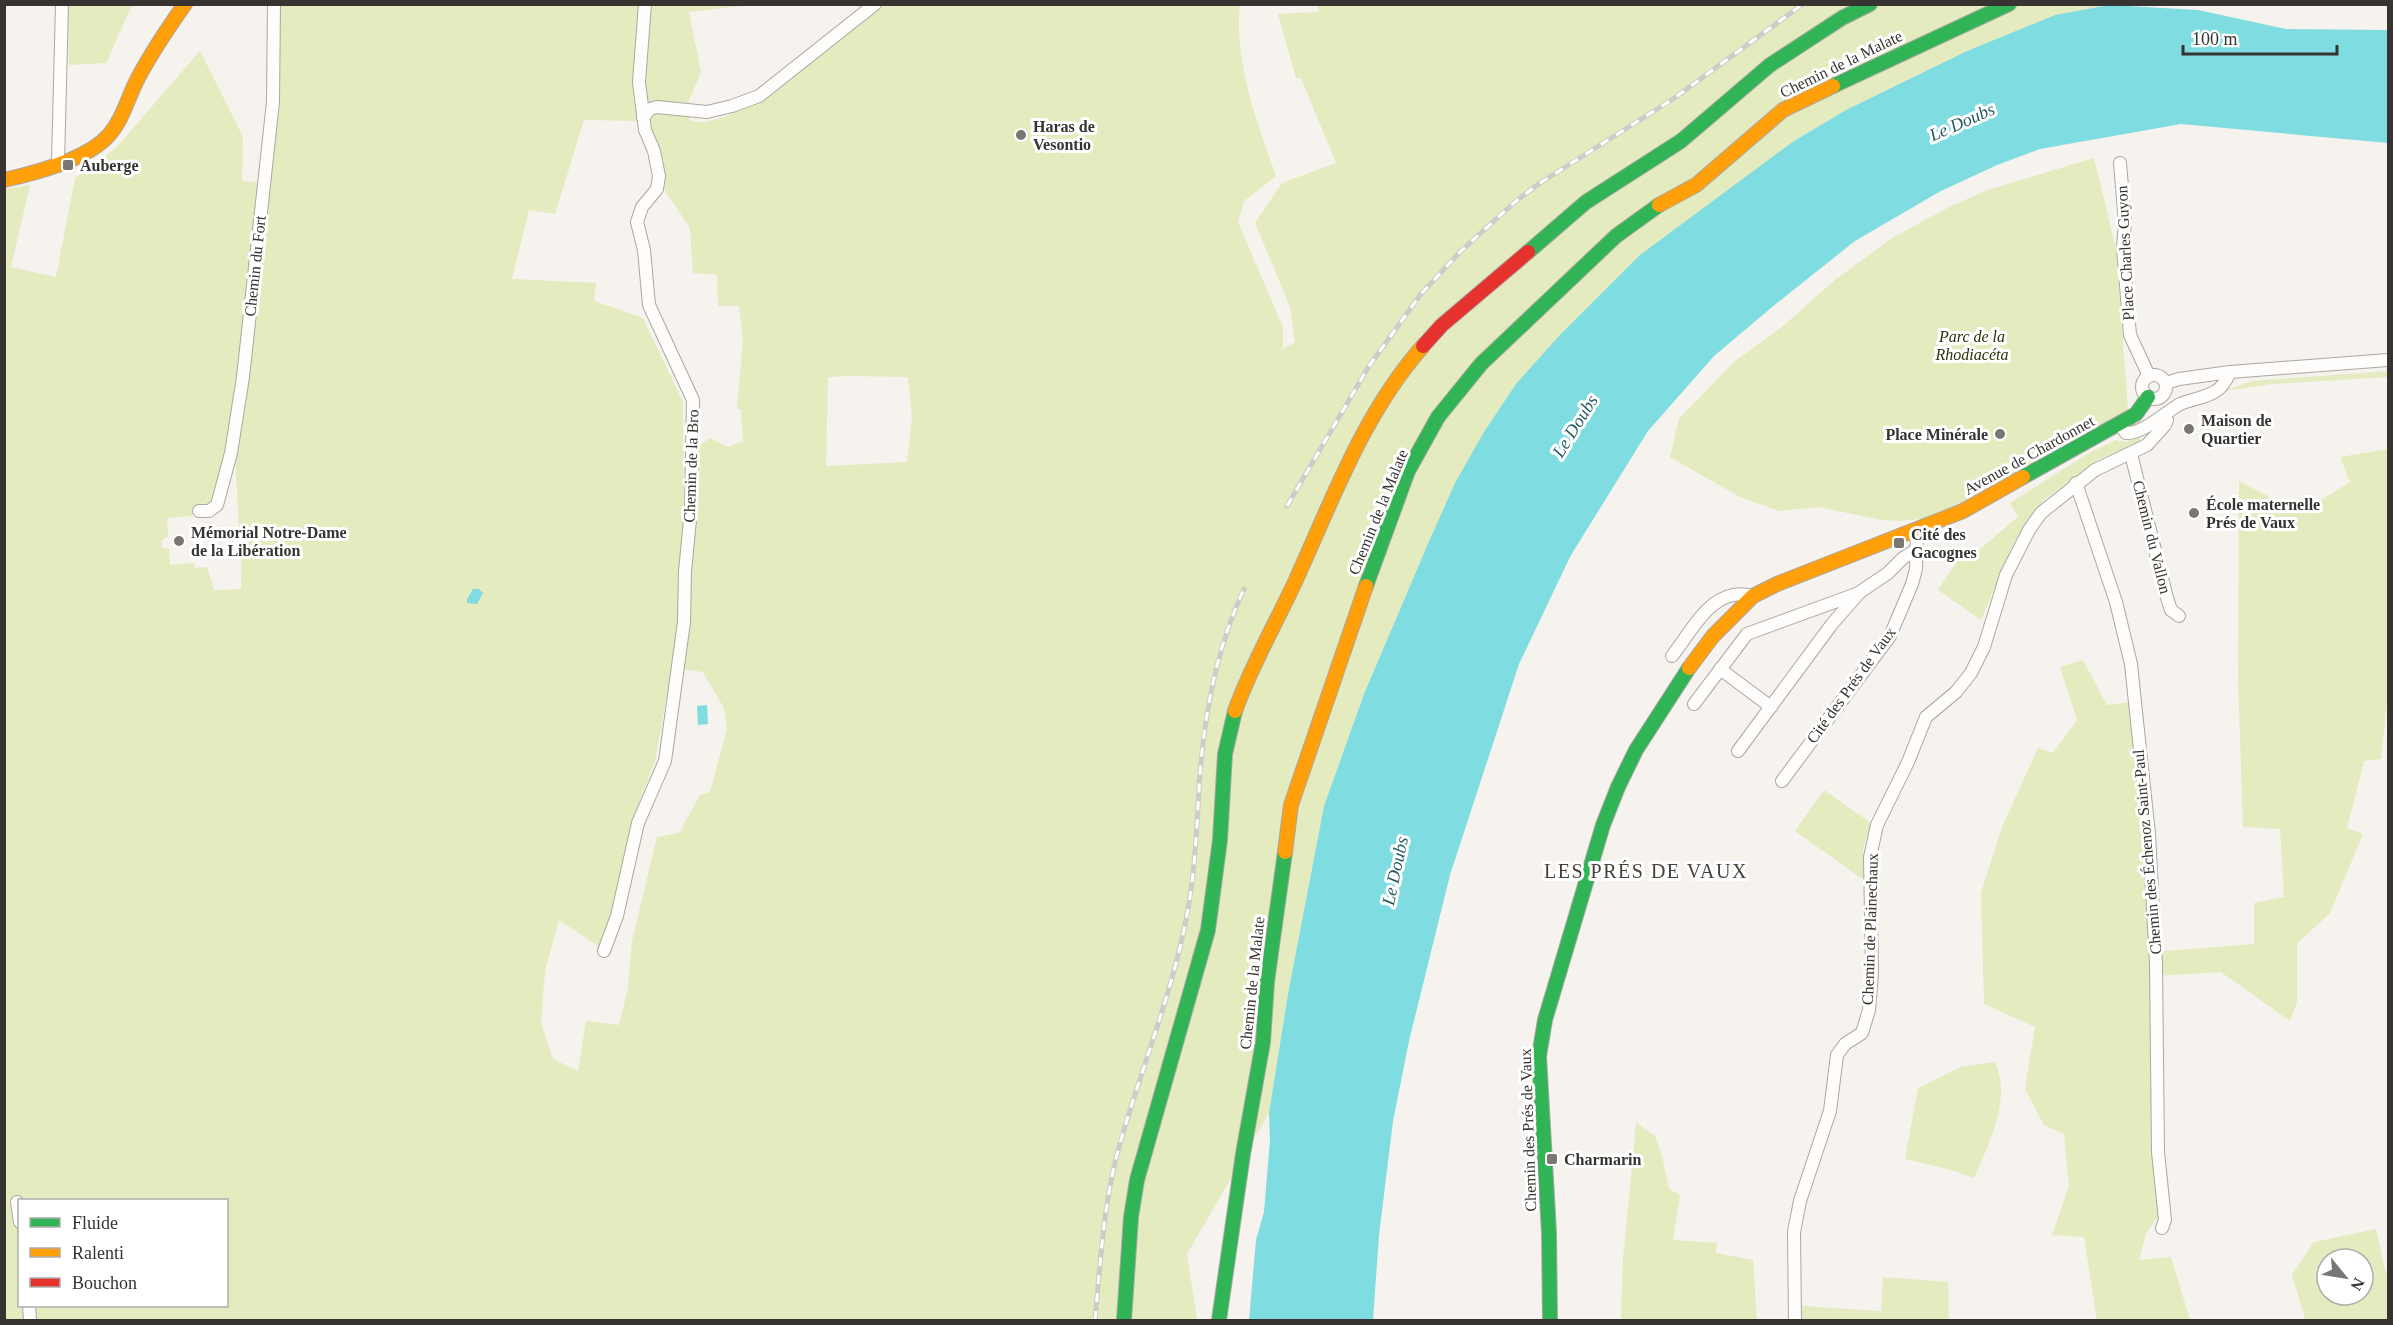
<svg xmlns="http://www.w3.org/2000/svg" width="2393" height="1325" viewBox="0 0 2393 1325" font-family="Georgia,serif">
  <rect width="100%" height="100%" fill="#f6f2ee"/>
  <!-- green -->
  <g fill="#e4ebbe" fill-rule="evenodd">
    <path d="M1318,4L2109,5L2055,15L1967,51L1846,110L1794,141L1516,384L1427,546L1364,694L1324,806L1288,994L1269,1113L1187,1254L1197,1320H5V189L30,185L11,267L56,277L75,178L116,148L200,51L243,137L242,181L267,183L280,104L275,5H749L689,12L701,72L688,103L690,121L704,122L718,119L749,107L805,67L884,5H1240C1234,63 1257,122 1276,176L1244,201L1238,222L1283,327V349L1295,342L1290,307L1255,223L1282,183L1336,163L1301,78H1296L1278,14L1319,12ZM584,120L641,121L663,165L665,191L690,228L693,273L717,275L718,306H739L743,341L737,409H741L743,441L728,447L710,438L696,448L682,669L703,672L724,708L727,729L710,792L700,795L679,833L657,837L632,941L628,988L619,1025L586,1021L578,1071L553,1059L541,1023L545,971L559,920L601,948L611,914L632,821L655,761L678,633L684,508L683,402L643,318L594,301L596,283L512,279L529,210L555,214ZM849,376L908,377L912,418L907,462L826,466L828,377ZM225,452L235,454L239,528L242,535L241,589L214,590L207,567L195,568L194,563L170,565L169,549L162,547L161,541L168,536L167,518L192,516V507L207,506L210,503ZM20,1200H226V1306H20Z"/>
    <polygon points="68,5 132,5 106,63 69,65"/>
    <polygon points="2094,158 2116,249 2128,409 1966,501 1925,518 1902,521 1881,520 1819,507 1779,511 1740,497 1670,457 1679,419 1735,361 1782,327 1835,280 1892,238 1951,206 1988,190"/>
    <polygon points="2388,371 2388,377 2272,384 2224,391 2252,381"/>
    <polygon points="2139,436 2142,442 2099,459 2044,500 2014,542 1981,620 1938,590 1964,551 1974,554 2018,517 2010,503 2089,453 2116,440 2126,442"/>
    <polygon points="2388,449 2388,692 2381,759 2364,761 2347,828 2363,834 2330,913 2297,944 2297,1002 2290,1021 2221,972 2154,976 2160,1213 2146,1234 2139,1260 2171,1257 2190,1320 2097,1320 2084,1237 2052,1235 2069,1186 2064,1134 2044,1125 2025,1089 2035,1027 1984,1004 1981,893 2002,827 2038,748 2053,753 2077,720 2060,667 2083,660 2107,705 2130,702 2153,952 2254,944 2254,903 2284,897 2280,829 2243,827 2238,680 2239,481 2300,513 2350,482 2340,457"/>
    <polygon points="1824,790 1871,823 1863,848 1864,880 1795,831"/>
    <path d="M1995,1062C2012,1099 1989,1144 1974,1178L1952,1170L1905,1159L1918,1088L1961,1067Z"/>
    <polygon points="1636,1123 1655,1136 1662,1156 1669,1189 1680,1195 1673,1240 1717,1243 1716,1253 1753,1260 1757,1320 1621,1320 1623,1260"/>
    <path d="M2376,1229L2385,1270L2388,1273V1320H2300L2305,1318L2292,1275L2314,1242ZM2327,1259H2363V1295H2327Z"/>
    <polygon points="1883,1277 1948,1282 1949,1320 1800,1320 1802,1306 1881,1311"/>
  </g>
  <!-- water -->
  <g fill="#7fdce1">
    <polygon points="2109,5 2198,10 2286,29 2388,30 2388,143 2181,124 2040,149 1997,165 1939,192 1855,241 1777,303 1714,356 1648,431 1571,555 1519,664 1450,875 1409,1041 1393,1121 1379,1235 1373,1320 1249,1320 1256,1240 1264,1212 1270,1139 1269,1113 1288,994 1324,806 1364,694 1427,546 1455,483 1484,432 1516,384 1559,336 1640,255 1794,141 1846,110 1967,51 2055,15"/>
    <polygon points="473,589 479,589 483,593 477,604 467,603 467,599"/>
    <polygon points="707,705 708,724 698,725 697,706"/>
  </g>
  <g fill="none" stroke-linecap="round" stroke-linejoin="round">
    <defs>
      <g id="street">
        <polyline points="643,117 650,109 657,107 707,112 732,106 759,96 875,4"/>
        <polyline points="58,162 62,4"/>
        <polyline points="2120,163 2125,222 2123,248 2130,335 2149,376"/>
        <circle cx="2154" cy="387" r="12"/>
        <polyline points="2166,383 2179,379 2230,372 2388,360"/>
        <path d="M2119,424L2126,433C2143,434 2166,412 2180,404C2191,399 2206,398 2216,391C2223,387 2227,379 2230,372"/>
        <polyline points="2131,454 2167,598 2171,610 2179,616"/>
        <polyline points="2076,483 2116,602 2131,664 2134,693 2149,834 2156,964 2158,1152 2165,1220 2162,1228"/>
        <polyline points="199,511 209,511 217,505 231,453 243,377 273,102 274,4"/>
        <path d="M1672,656C1694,628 1713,585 1753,596"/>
        <polyline points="1720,669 1771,707"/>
        <polyline points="1694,704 1747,634 1859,593"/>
        <polyline points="1738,751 1832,624 1860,592 1888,573 1903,558 1916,550"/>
        <polyline points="1782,781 1890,636 1912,584 1916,569 1917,529"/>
        <polyline points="604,951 617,916 638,823 665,761 684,622 685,571 691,510 693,400 649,305 644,250 637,222 642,207 657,189 659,176 654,151 645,130 639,82 645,4"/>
        <polyline points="17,1202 20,1222"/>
        <polyline points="29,1306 30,1320"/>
        <polyline points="1795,1320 1794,1232 1800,1201 1830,1111 1837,1055 1845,1044 1862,1033 1869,1010 1872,973 1870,857 1877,825 1908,762 1926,717 1956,692 1971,673 1984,647 2006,575 2029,530 2041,513 2095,470 2147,445 2165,425 2167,420 2164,416"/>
      </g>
      <g id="fast">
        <polyline points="1833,86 2009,4"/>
        <polyline points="1528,252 1586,202 1681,141 1770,65 1842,18 1870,4"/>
        <polyline points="2023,477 2136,414 2148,397"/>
        <polyline points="1366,586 1408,471 1438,417 1481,364 1616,236 1659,205"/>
        <polyline points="1124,1320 1131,1217 1137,1180 1208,930 1220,840 1225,754 1235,711"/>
        <polyline points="1219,1320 1243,1154 1263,1042 1267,982 1285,852"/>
        <polyline points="1550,1320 1549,1233 1539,1056 1545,1020 1603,825 1618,787 1636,750 1689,668"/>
      </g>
      <g id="slow">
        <path d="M4,180C35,173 87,160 109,135C123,119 128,97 138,78C152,52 168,28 185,4"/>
        <polyline points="1659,205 1696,185 1783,110 1833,86"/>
        <polyline points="1689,668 1713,636 1753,596 1777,584 1963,511 2023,477"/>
        <path d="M1235,711C1251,666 1275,625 1295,582C1332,501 1363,414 1423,346"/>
        <polyline points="1285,852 1291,805 1366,586"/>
      </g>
      <polyline id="jam" points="1423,346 1442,325 1528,252"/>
    </defs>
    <!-- street casing -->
    <use href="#street" stroke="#aaa7a4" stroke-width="14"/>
    <!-- fast casing -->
    <use href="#fast" stroke="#aaa7a4" stroke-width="16"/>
    <!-- slow casing -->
    <use href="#slow" stroke="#aaa7a4" stroke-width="16"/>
    <!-- jam casing -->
    <use href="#jam" stroke="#aaa7a4" stroke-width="16"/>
    <!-- street -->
    <use href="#street" stroke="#fefdfc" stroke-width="12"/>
    <!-- fast -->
    <use href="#fast" stroke="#30b455" stroke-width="14"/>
    <!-- slow -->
    <use href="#slow" stroke="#ff9f0a" stroke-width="14"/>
    <!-- jam -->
    <use href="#jam" stroke="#e5322d" stroke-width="14"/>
    <defs>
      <g id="rail">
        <polyline points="1287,506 1369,366 1421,294 1461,251 1516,201 1540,183 1673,99 1803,4"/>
        <path d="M1095,1320C1100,1266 1103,1212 1116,1158C1138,1075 1173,995 1188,909C1196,864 1197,819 1200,774C1205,710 1217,647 1244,589"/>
      </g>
    </defs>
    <!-- rail casing -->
    <use href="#rail" stroke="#ccccca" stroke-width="5"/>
    <!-- rail -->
    <use href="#rail" stroke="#fff" stroke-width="3" stroke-dasharray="9" stroke-linecap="butt"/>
  </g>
  <!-- markers -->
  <g fill="#797673" stroke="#fff" stroke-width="2">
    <circle cx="1021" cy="135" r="6"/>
    <rect x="62" y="159" width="12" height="12" rx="3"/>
    <circle cx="2189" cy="429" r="6"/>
    <circle cx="2000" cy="434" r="6"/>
    <circle cx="2194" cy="513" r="6"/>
    <circle cx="179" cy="541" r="6"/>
    <rect x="1893" y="537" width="12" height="12" rx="3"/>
    <rect x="1546" y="1153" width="12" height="12" rx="3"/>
  </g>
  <g text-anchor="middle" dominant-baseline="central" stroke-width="6" stroke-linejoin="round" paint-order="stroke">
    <!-- street labels -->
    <g font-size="16" fill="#363331" stroke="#fff">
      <text transform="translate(1841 64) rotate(-26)">Chemin de la Malate</text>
      <text transform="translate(2125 253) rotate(-93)">Place Charles Guyon</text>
      <text transform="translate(255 266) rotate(-84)">Chemin du Fort</text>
      <text transform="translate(2029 455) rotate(-29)">Avenue de Chardonnet</text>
      <text transform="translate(691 466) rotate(-88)">Chemin de la Bro</text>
      <text transform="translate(1378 512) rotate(-68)">Chemin de la Malate</text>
      <text transform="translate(2152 537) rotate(76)">Chemin du Vallon</text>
      <text transform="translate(1851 685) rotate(-54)">Cité des Prés de Vaux</text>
      <text transform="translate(2147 852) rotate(-95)">Chemin des Échenoz Saint-Paul</text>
      <text transform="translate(1870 929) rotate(-88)">Chemin de Plainechaux</text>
      <text transform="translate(1252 983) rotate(-84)">Chemin de la Malate</text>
      <text transform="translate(1528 1130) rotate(-92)">Chemin des Prés de Vaux</text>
    </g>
    <!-- poi labels -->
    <g font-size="16" font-weight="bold" fill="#363331" stroke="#fff" text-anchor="start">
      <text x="1033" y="126">Haras de<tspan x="1033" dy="18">Vesontio</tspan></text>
      <text x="80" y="165">Auberge</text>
      <text x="2201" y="420">Maison de<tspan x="2201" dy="18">Quartier</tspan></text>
      <text x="1988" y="434" text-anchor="end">Place Minérale</text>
      <text x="2206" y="504">École maternelle<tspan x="2206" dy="18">Prés de Vaux</tspan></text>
      <text x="191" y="532">Mémorial Notre-Dame<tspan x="191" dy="18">de la Libération</tspan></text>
      <text x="1911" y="534">Cité des<tspan x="1911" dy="18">Gacognes</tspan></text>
      <text x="1564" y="1159">Charmarin</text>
    </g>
    <!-- park labels -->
    <g font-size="16" font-style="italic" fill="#2b310a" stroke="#fff">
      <text x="1972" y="336">Parc de la<tspan x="1972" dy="18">Rhodiacéta</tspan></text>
    </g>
    <!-- water labels -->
    <g font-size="18" font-style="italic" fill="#255c61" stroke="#fff">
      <text transform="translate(1962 122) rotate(-24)">Le Doubs</text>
      <text transform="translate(1575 426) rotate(-58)">Le Doubs</text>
      <text transform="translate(1395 871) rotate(-78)">Le Doubs</text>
    </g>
    <!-- quarter labels -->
    <g font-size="20" letter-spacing="1.5" fill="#47413c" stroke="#fff">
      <text x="1646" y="871">LES PRÉS DE VAUX</text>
    </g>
  </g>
  <!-- border -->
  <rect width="2393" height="1325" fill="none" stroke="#363331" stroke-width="12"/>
  <!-- legend -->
  <rect x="18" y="1199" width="210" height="108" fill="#ffffff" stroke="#afadad" stroke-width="1.5"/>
  <rect x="30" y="1218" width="30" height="9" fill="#30b455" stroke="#afadad" stroke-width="1.5"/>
  <text x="72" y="1229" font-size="18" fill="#363331">Fluide</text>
  <rect x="30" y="1248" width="30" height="9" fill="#ff9f0a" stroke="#afadad" stroke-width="1.5"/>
  <text x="72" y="1259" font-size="18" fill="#363331">Ralenti</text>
  <rect x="30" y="1278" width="30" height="9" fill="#e5322d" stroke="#afadad" stroke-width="1.5"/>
  <text x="72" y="1289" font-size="18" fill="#363331">Bouchon</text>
  <!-- north arrow -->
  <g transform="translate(2345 1277) rotate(120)"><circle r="28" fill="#ffffff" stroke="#afadad" stroke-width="1.5"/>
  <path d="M0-4.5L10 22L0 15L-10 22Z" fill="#797673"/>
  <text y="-9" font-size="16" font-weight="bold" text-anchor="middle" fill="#363331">N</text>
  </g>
  <!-- scale -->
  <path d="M2183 45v9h154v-9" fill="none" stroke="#363331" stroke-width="3"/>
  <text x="2192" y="45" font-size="18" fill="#363331" stroke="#ffffff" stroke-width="4.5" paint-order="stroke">100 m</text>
</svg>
